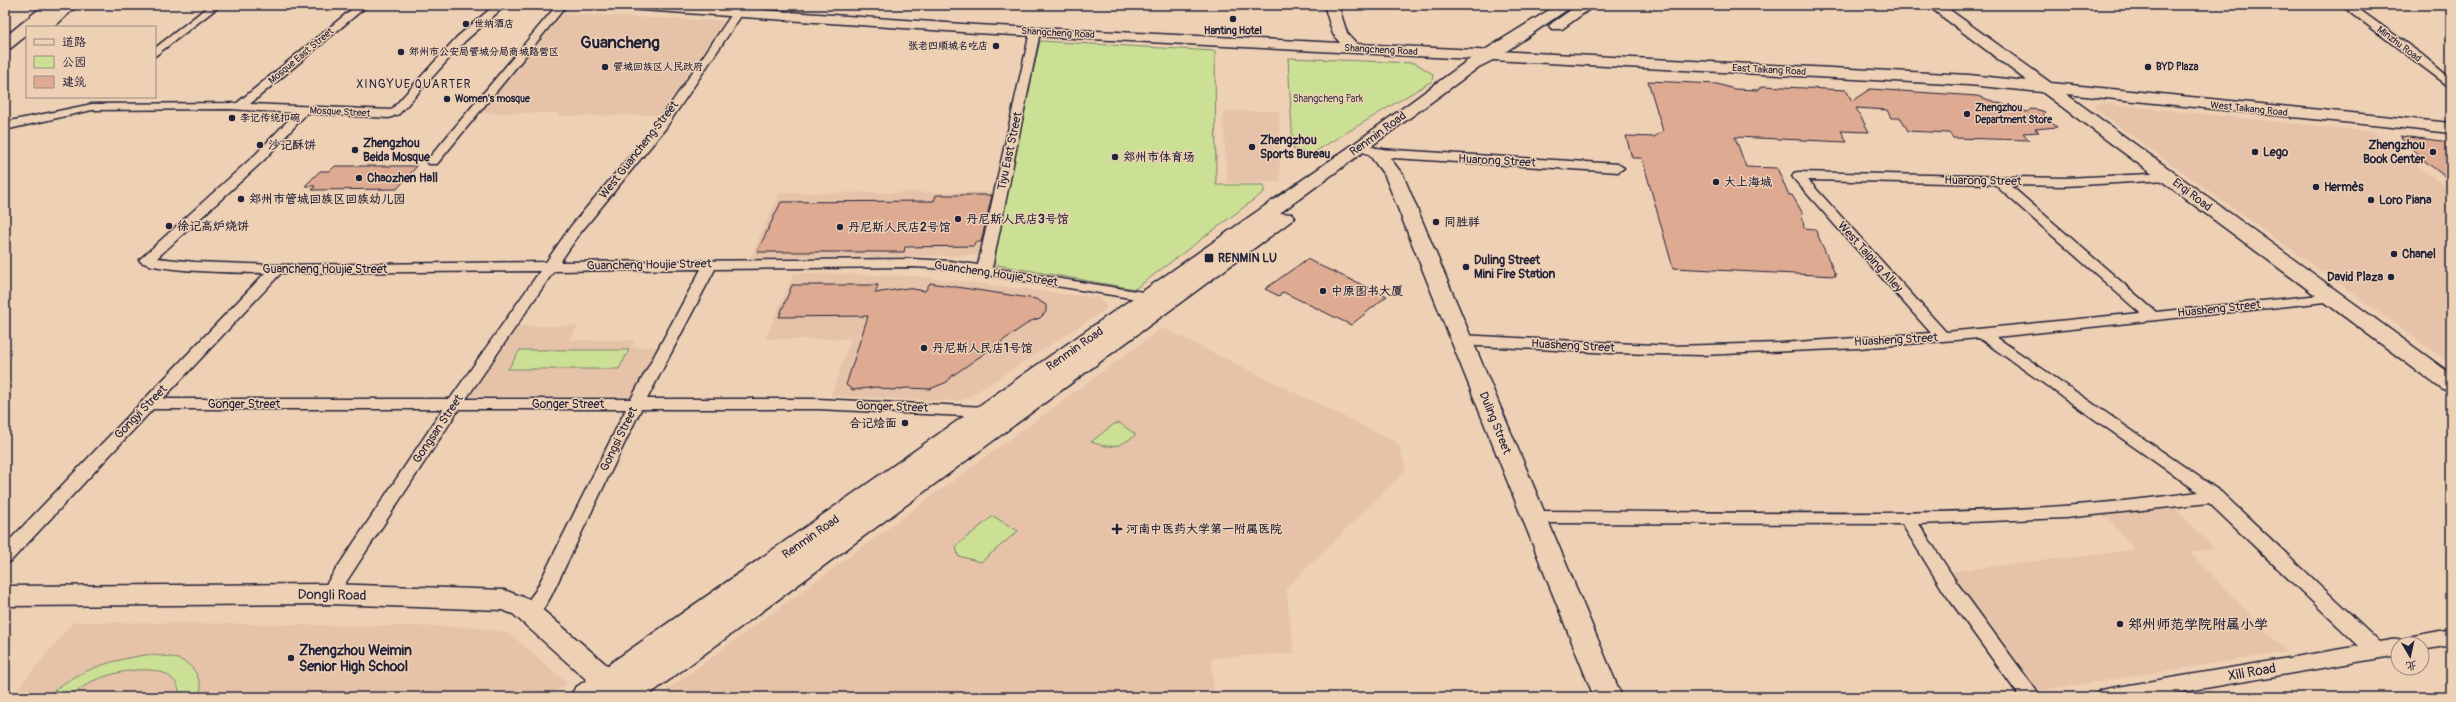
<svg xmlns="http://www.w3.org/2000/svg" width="2456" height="702" viewBox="0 0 2456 702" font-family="Pangolin,'LXGW WenKai TC',sans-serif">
  <rect width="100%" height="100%" fill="#eed0b4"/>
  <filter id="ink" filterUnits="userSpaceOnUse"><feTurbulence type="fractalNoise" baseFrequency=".025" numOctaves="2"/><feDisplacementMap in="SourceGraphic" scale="8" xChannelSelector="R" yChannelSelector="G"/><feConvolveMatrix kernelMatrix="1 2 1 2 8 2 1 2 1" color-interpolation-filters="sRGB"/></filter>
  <g filter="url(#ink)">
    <!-- built -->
    <g fill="#e5c2a8">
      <polygon points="563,14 724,21 660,115 558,116 560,113 478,113"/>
      <polygon points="2098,103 2373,132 2451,191 2451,364 2095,109 2095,105"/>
      <polygon points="1223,111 1279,111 1280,182 1227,183"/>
      <polygon points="996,192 980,255 750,258 780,193"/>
      <polygon points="794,273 913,276 1099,298 1106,306 1103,311 967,398 958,401 831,396 851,339 765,339"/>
      <polygon points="515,326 578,326 569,340 635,340 631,347 659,347 634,396 468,396"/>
      <polygon points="1162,328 1398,443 1406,470 1286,588 1294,653 1211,658 1214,697 659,696"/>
      <polygon points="2174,507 2214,548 2189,552 2287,652 2030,692 1946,572 2134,550 2105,513"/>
      <polygon points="73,622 473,627 509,633 567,683 545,697 11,697"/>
    </g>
    <!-- green -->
    <g fill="#cbe095" stroke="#768168">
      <polygon points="1040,41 1215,51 1216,185 1264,185 1264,192 1135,289 997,265 990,259"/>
      <polygon points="1288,58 1415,63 1433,74 1432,81 1311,154 1293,149"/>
      <polygon points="520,350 629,350 619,369 508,369"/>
      <path d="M1120,423L1136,435C1117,448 1113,449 1091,442L1114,424Z"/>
      <polygon points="993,516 1018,531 981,562 958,556 956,546"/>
      <path d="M146,655C172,656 196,657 201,689L195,697H177L180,694C174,657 117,671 95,680C85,684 74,695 66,697C60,698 53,697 47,697C73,672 110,660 146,655Z"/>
    </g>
    <!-- building -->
    <g fill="#deaa92" stroke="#22223b">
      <polygon points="1648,81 1717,84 1734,89 1758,90 1763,86 1846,90 1852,101 1870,89 1977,96 2027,112 2031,109 2039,110 2045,112 2043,116 2057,127 2035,129 2039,132 2023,133 2029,140 1953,138 1949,133 1908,131 1901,118 1891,118 1887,110 1856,108 1869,132 1841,131 1847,142 1735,137 1746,167 1777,168 1789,195 1792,195 1802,212 1804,228 1815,229 1836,276 1673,268 1642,158 1632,158 1626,136 1654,137 1663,131"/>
      <polygon points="2400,136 2451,142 2451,181 2422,159"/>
      <polygon points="335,166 417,166 397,189 312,190 315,186 305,186 320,171 330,171"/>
      <polygon points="936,195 992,195 981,242 975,242 974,246 905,247 904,252 757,252 781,202 934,201"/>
      <polygon points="1307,259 1323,267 1387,296 1351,325 1283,292 1279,296 1265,289"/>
      <polygon points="930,283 1036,299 1046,305 1046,312 1040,318 1031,321 952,376 947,382 930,389 907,388 891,390 876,387 853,390 846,385 868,316 779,317 792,285 878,285 875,293 907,288 925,291"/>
    </g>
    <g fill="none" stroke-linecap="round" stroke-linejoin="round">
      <defs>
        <g id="street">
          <polygon points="210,5 221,5 155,56 155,48"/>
          <path d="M357,5H368L250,104L391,110L457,37L495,5H506L465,41L399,114L389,118L307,113L264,160L157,258L195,262L277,265L546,262L571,226L657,124L734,11L738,10L743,13L665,129L581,232L560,262L912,259L950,261L978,265L1030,32L1035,29L1040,32L992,268L1149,293L1156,297L1149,301L950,269L912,267L715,269L647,399H817L987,407L993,408L995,412L993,416L987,417L817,409H641L552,594C546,606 536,623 521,618L519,613L536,590L626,409H459L335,599L329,601L323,599L320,594L323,589L443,409H153L11,561L5,563V545L265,273C247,273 148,272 139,260L256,154L295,113L230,109L92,110L5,130V122L92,104L237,103ZM701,269L631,399H466L554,271ZM540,271L450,399H163L281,273Z"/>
          <polygon points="557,5 567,5 437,164 429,164 427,161 429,158"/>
          <polygon points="2341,5 2353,5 2421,54 2451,79 2451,88"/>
          <polygon points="1361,143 1379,149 1618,164 1624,168 1618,172 1377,157 1357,150 1355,147"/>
          <path d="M1798,172L2065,178L2171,173L2173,176L2167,180L2065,186L2010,185L2156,312L2330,294L2335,295L2337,298L2335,301L1996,337L2221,492L2380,642L2398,639L2405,642L2413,636L2451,629V645L2422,650V644H2398V655L2153,697H2096L2099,691L2106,689L2359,646L2209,503L2065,518L1919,524L1957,583L2041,697H2020L1944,592L1902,524L1533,523L1527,521L1524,517L1527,513L1533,511C1754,511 1978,523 2198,492L1979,338L1859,348L1702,355L1611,353L1461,345L1454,340L1461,335L1672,346L1781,343L1931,333L1794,179L1792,176L1794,173ZM1808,180L1994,184L2140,313L1946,332Z"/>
        </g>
        <g id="secondary">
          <polygon points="620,5 690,5 976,25 1340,43 1333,34 1324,5 1338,5 1347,33 1357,44 1969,75 2027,81 1927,5 1943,5 2051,83 2451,123 2451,133 2066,94 2451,374 2451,392 2443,390 2042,92 1969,85 976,33 627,9"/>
          <polygon points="1377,148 1383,149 1403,175 1622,697 1594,697 1385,176 1368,153 1371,149"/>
          <polygon points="329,584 504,590 531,600 635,689 639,697 606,697 513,614 502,610 329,604 5,606 5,586"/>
        </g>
        <g id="primary">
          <polygon points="44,5 60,5 59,8 62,5 78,5 54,27 37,27 39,24 36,27 27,27 27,35 11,48 5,50 5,37"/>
          <polygon points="1557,5 1574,5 1495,59 1479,67 1280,213 1292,214 1295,218 646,697 609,697 611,694 607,697 570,697 575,688 1355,143 1467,61"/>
          <polygon points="1578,5 1595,5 1562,29 1552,29 1549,26 1552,23"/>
        </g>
      </defs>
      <!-- street casing -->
      <use href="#street" stroke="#22223b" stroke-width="3"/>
      <!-- secondary casing -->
      <use href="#secondary" stroke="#22223b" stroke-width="3"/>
      <!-- primary casing -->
      <use href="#primary" stroke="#22223b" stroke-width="3"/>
      <!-- street -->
      <use href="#street" fill="#eed0b4" fill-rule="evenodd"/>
      <!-- secondary -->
      <use href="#secondary" fill="#eed0b4" fill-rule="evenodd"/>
      <!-- primary -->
      <use href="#primary" fill="#eed0b4" fill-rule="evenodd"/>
    </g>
  </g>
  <!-- markers -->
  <g fill="#22223b" stroke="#eed0b4" stroke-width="1.5">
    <circle cx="1233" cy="19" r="4"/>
    <circle cx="466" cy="24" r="4"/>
    <circle cx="996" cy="46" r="4"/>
    <circle cx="401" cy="52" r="4"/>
    <circle cx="605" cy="67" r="4"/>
    <circle cx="2148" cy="67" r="4"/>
    <circle cx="447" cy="99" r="4"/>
    <circle cx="1967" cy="114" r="4"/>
    <circle cx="232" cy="118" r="4"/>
    <circle cx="260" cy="145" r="4"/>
    <circle cx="1252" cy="147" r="4"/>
    <circle cx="355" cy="150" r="4"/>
    <circle cx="2255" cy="152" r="4"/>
    <circle cx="2433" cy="152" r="4"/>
    <circle cx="1115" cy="157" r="4"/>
    <circle cx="359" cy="178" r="4"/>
    <circle cx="1716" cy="182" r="4"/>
    <circle cx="2316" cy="187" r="4"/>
    <circle cx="241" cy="199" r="4"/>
    <circle cx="2371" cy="200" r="4"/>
    <circle cx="958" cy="219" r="4"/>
    <circle cx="1436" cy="222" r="4"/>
    <circle cx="169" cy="226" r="4"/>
    <circle cx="840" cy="227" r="4"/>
    <circle cx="2394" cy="254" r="4"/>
    <rect x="1204" y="253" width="10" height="10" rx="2"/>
    <circle cx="1466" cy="267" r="4"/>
    <circle cx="2391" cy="277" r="4"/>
    <circle cx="1323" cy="291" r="4"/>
    <circle cx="924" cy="348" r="4"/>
    <circle cx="905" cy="423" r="4"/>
    <path d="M1115 523h4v4h4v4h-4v4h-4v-4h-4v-4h4z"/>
    <circle cx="2120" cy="624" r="4"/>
    <circle cx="291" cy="658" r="4"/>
  </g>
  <g text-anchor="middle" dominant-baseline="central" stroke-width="3" stroke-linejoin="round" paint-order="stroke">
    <!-- far-poi labels -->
    <g font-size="10" font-weight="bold" fill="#22223b" stroke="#eed0b4" text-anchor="start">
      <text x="474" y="24">世纳酒店</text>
      <text x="1233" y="31" text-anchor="middle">Hanting Hotel</text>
      <text x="988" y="46" text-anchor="end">张老四顺城名吃店</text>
      <text x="409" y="52">郑州市公安局管城分局商城路营区</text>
      <text x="613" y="67">管城回族区人民政府</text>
      <text x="2156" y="67">BYD Plaza</text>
      <text x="455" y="99">Women's mosque</text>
      <text x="1975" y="108">Zhengzhou<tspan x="1975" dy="12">Department Store</tspan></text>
      <text x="240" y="118">李记传统扣碗</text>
    </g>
    <!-- far-street labels -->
    <g font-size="10" fill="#22223b" stroke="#eed0b4">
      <text transform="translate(1058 33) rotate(3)">Shangcheng Road</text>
      <text transform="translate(2399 44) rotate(37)">Minzhu Road</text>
      <text transform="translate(1381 50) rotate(3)">Shangcheng Road</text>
      <text transform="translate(301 56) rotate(-40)">Mosque East Street</text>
      <text transform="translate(1769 70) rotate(3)">East Taikang Road</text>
      <text transform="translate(2249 109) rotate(6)">West Taikang Road</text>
      <text transform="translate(340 112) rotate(3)">Mosque Street</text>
    </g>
    <!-- far-park labels -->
    <g font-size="10" fill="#3b3e48" stroke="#eed0b4">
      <text x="1328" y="99">Shangcheng Park</text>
    </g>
    <!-- far-quarter labels -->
    <g font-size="12" letter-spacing="1" fill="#22223b" stroke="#eed0b4">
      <text x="414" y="84">XINGYUE QUARTER</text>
    </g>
    <!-- street labels -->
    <g font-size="12" fill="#22223b" stroke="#eed0b4">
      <text transform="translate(1378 134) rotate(-36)">Renmin Road</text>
      <text transform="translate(639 150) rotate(-52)">West Guancheng Street</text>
      <text transform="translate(1010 151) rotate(-78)">Tiyu East Street</text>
      <text transform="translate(1497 161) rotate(3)">Huarong Street</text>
      <text transform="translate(1983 181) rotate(1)">Huarong Street</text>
      <text transform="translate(2192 195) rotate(37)">Erqi Road</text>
      <text transform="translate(1870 257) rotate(48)">West Taiping Alley</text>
      <text transform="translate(649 265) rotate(-1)">Guancheng Houjie Street</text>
      <text x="325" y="269">Guancheng Houjie Street</text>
      <text transform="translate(996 274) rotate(8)">Guancheng Houjie Street</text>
      <text transform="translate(2219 309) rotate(-6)">Huasheng Street</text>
      <text transform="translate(1896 340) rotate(-3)">Huasheng Street</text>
      <text transform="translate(1573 346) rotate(3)">Huasheng Street</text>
      <text transform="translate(1075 349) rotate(-35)">Renmin Road</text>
      <text x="244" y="404">Gonger Street</text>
      <text x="568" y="404">Gonger Street</text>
      <text transform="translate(892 407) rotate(2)">Gonger Street</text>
      <text transform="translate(141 412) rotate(-46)">Gongyi Street</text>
      <text transform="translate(1495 423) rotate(68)">Duling Street</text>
      <text transform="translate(438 429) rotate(-56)">Gongsan Street</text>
      <text transform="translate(619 439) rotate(-64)">Gongsi Street</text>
      <text transform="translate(811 537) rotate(-35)">Renmin Road</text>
    </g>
    <!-- poi labels -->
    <g font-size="12" font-weight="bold" fill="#22223b" stroke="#eed0b4" text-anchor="start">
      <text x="1260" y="140">Zhengzhou<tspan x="1260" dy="14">Sports Bureau</tspan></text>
      <text x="363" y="143">Zhengzhou<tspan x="363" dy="14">Beida Mosque</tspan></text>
      <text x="268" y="145">沙记酥饼</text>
      <text x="2425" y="145" text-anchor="end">Zhengzhou<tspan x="2425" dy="14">Book Center</tspan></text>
      <text x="2263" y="152">Lego</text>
      <text x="1123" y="157">郑州市体育场</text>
      <text x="367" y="178">Chaozhen Hall</text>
      <text x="1724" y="182">大上海城</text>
      <text x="2324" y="187">Hermès</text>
      <text x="249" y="199">郑州市管城回族区回族幼儿园</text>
      <text x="2379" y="200">Loro Piana</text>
      <text x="966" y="219">丹尼斯人民店3号馆</text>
      <text x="1444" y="222">同胜祥</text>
      <text x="177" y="226">徐记高炉烧饼</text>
      <text x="848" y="227">丹尼斯人民店2号馆</text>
      <text x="2402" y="254">Chanel</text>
      <text x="1218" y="258">RENMIN LU</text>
      <text x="1474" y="260">Duling Street<tspan x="1474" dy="14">Mini Fire Station</tspan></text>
      <text x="2383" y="277" text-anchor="end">David Plaza</text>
      <text x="1331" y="291">中原图书大厦</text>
      <text x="932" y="348">丹尼斯人民店1号馆</text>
      <text x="897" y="423" text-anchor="end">合记烩面</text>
      <text x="1126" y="529">河南中医药大学第一附属医院</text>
    </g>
    <!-- near-street labels -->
    <g font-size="14" fill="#22223b" stroke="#eed0b4">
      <text transform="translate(332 595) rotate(1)">Dongli Road</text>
      <text transform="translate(2252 672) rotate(-10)">Xili Road</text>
    </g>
    <!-- near-poi labels -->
    <g font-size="14" font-weight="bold" fill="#22223b" stroke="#eed0b4" text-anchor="start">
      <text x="2128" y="624">郑州师范学院附属小学</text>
      <text x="299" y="650">Zhengzhou Weimin<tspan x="299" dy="16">Senior High School</tspan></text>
    </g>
    <!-- far-town labels -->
    <g font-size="17" font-weight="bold" fill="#22223b" stroke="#eed0b4">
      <text x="620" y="42">Guancheng</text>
    </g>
  </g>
  <!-- margin -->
  <rect width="2456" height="702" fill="none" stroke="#eed0b4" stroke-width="20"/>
  <rect x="10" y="10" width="2436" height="682" fill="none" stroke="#22223b" stroke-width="1.5" filter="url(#ink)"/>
  <!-- legend -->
  <rect x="26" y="26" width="130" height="72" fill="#eed0b4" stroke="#9c8a84"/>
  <rect x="34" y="39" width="20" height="6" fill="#eed0b4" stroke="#9c8a84"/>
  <text x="62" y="46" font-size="12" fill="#22223b">道路</text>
  <rect x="34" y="56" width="20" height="12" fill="#cbe095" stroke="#9c8a84"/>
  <text x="62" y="66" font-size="12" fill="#22223b">公园</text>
  <rect x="34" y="76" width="20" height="12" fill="#deaa92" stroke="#9c8a84"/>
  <text x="62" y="86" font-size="12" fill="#22223b">建筑</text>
  <!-- north arrow -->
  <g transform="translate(2410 656) rotate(171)"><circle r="19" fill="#eed0b4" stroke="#9c8a84"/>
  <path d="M0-3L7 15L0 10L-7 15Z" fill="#22223b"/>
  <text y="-6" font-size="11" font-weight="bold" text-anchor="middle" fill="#22223b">北</text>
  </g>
</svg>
